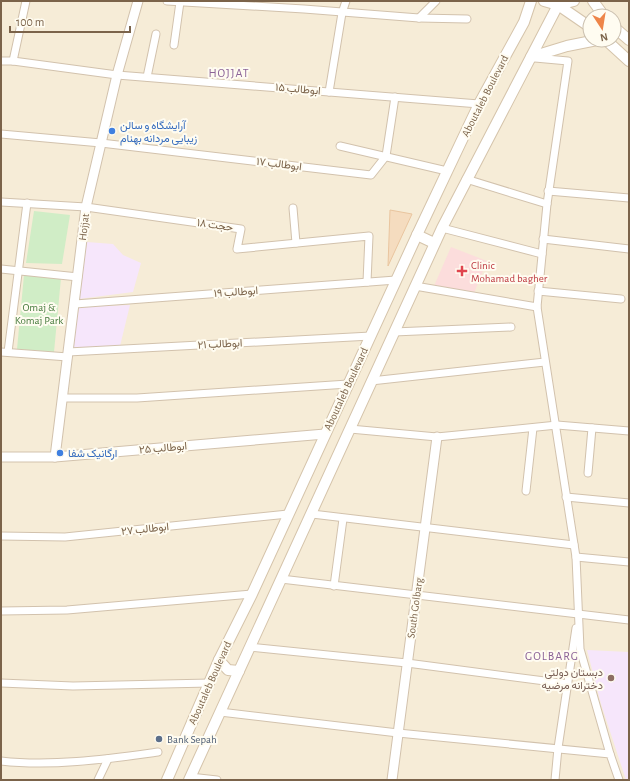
<svg xmlns="http://www.w3.org/2000/svg" width="630" height="781" viewBox="0 0 630 781" font-family="'Alegreya Sans',Vazirmatn,sans-serif">
  <rect width="100%" height="100%" fill="#fef9ea"/>
  <!-- residential -->
  <path fill="#f6ecd7" fill-rule="evenodd" d="M1,1H629V780H1ZM590,16H614V40H590Z"/>
  <!-- education -->
  <g fill="#f6e6fb">
    <polygon points="87,242 113,244 123,255 141,263 133,292 79,299"/>
    <polygon points="130,305 120,346 72,348 79,307"/>
    <polygon points="587,650 629,652 629,780 626,780 601,704"/>
  </g>
  <!-- medical -->
  <polygon fill="#fcdddc" points="451,247 487,261 474,293 434,286"/>
  <!-- green -->
  <g fill="#d0edc6">
    <polygon points="34,211 70,215 62,264 26,263"/>
    <polygon points="24,275 61,278 54,352 17,349"/>
  </g>
  <!-- building -->
  <polygon fill="#f5dcbf" stroke="#e9c59f" points="390,210 412,214 388,266"/>
  <g fill="none" stroke-linecap="round" stroke-linejoin="round">
    <defs>
      <g id="minor">
        <polyline points="167,1 304,9 419,18 467,19"/>
        <polyline points="419,18 436,1"/>
        <polyline points="174,45 180,2"/>
        <polyline points="535,58 568,61 547,204 537,307 576,557 580,649 610,754"/>
        <polyline points="1,61 13,61 117,75 479,104"/>
        <polyline points="13,61 26,1"/>
        <polyline points="147,77 156,34"/>
        <polyline points="329,92 342,13 346,1"/>
        <polyline points="1,134 101,143 371,175 386,156"/>
        <polyline points="340,146 447,171"/>
        <polyline points="386,156 395,97"/>
        <polyline points="466,179 547,204"/>
        <polyline points="548,191 629,198"/>
        <polyline points="1,202 86,207 241,229 237,249 369,236 367,282"/>
        <polyline points="293,208 296,243"/>
        <polyline points="442,228 542,254"/>
        <polyline points="543,239 629,249"/>
        <polyline points="1,269 78,277"/>
        <polyline points="415,286 537,307"/>
        <polyline points="538,291 621,299"/>
        <polyline points="75,304 396,280"/>
        <polyline points="394,332 511,327"/>
        <polyline points="1,352 68,357"/>
        <polyline points="8,352 27,203"/>
        <polyline points="68,352 371,336"/>
        <polyline points="371,381 545,362"/>
        <polyline points="63,398 137,398 348,384"/>
        <polyline points="350,429 437,437 557,425 629,431"/>
        <polyline points="588,473 592,428"/>
        <polyline points="526,491 533,428"/>
        <polyline points="566,497 629,503"/>
        <polyline points="312,514 574,545"/>
        <polyline points="1,536 65,537 288,514"/>
        <polyline points="576,557 629,562"/>
        <polyline points="281,579 629,620"/>
        <polyline points="334,586 343,519"/>
        <polyline points="1,611 67,610 252,594"/>
        <polyline points="250,647 407,663 568,684"/>
        <polyline points="1,683 73,686 210,683"/>
        <polyline points="220,712 398,733 610,754 619,780"/>
        <path d="M1,761C52,767 107,759 158,752"/>
        <polyline points="190,777 217,780"/>
        <polyline points="98,780 108,759"/>
        <polyline points="555,780 558,748 576,628"/>
      </g>
      <g id="tertiary">
        <polyline points="1,457 55,457 325,434"/>
        <polyline points="55,457 86,207 117,75 138,1"/>
        <polyline points="392,780 437,437"/>
      </g>
      <g id="secondary">
        <polyline points="544,1 558,5 574,1"/>
        <polyline points="593,1 604,16"/>
        <polyline points="558,5 590,27"/>
        <polyline points="614,27 629,40"/>
        <polyline points="606,40 629,61"/>
        <polyline points="531,57 567,46 597,40"/>
        <polyline points="417,235 434,243"/>
        <polyline points="219,660 228,670 239,671"/>
        <polyline points="167,780 219,660 252,594 417,235 479,104 524,22 531,1"/>
        <polyline points="189,780 442,228 558,5"/>
      </g>
    </defs>
    <!-- minor casing -->
    <use href="#minor" stroke="#d2c2ad" stroke-width="9"/>
    <!-- tertiary casing -->
    <use href="#tertiary" stroke="#d2c2ad" stroke-width="11"/>
    <!-- secondary casing -->
    <use href="#secondary" stroke="#d5c4ab" stroke-width="12"/>
    <!-- minor -->
    <use href="#minor" stroke="#fff" stroke-width="7"/>
    <!-- tertiary -->
    <use href="#tertiary" stroke="#fff" stroke-width="9"/>
    <!-- secondary -->
    <use href="#secondary" stroke="#fff" stroke-width="10"/>
  </g>
  <!-- markers -->
  <g fill="#3f7fe0" stroke="#fffcf1" stroke-width="1.5">
    <circle cx="112" cy="131" r="4"/>
    <circle cx="60" cy="453" r="4"/>
  </g>
  <path fill="#e0444e" stroke="#fffcf1" stroke-width="1.5" d="M460 265h4v4h4v4h-4v4h-4v-4h-4v-4h4z"/>
  <circle fill="#8d6e63" stroke="#fffcf1" stroke-width="1.5" cx="611" cy="678" r="4"/>
  <circle fill="#5c6f8a" stroke="#fffcf1" stroke-width="1.5" cx="159" cy="739" r="4"/>
  <g text-anchor="middle" dominant-baseline="central" stroke-width="4" stroke-linejoin="round" paint-order="stroke">
    <!-- street labels -->
    <g font-size="11" fill="#7b634a" stroke="#fffcf1">
      <text transform="translate(298 89) rotate(5)">ابوطالب ۱۵</text>
      <text transform="translate(485 96) rotate(-63)">Aboutaleb Boulevard</text>
      <text transform="translate(279 164) rotate(7)">ابوطالب ۱۷</text>
      <text transform="translate(215 225) rotate(8)">حجت ۱۸</text>
      <text transform="translate(84 227) rotate(-83)">Hojjat</text>
      <text transform="translate(236 292) rotate(-4)">ابوطالب ۱۹</text>
      <text transform="translate(220 344) rotate(-3)">ابوطالب ۲۱</text>
      <text transform="translate(346 389) rotate(-65)">Aboutaleb Boulevard</text>
      <text transform="translate(163 448) rotate(-5)">ابوطالب ۲۵</text>
      <text transform="translate(145 529) rotate(-6)">ابوطالب ۲۷</text>
      <text transform="translate(415 608) rotate(-82)">South Golbarg</text>
      <text transform="translate(210 683) rotate(-66)">Aboutaleb Boulevard</text>
    </g>
    <!-- shop labels -->
    <g font-size="11" fill="#366cbe" stroke="#fffcf1" text-anchor="start">
      <text x="120" y="125">آرایشگاه و سالن<tspan x="120" dy="13">زیبایی مردانه بهنام</tspan></text>
      <text x="68" y="453">ارگانیک شفا</text>
    </g>
    <!-- health labels -->
    <g font-size="11" fill="#be3a42" stroke="#fffcf1" text-anchor="start">
      <text x="471" y="265">Clinic<tspan x="471" dy="13">Mohamad bagher</tspan></text>
    </g>
    <!-- park labels -->
    <g font-size="11" fill="#477b3e" stroke="#fffcf1">
      <text x="39" y="307">Omaj &amp;<tspan x="39" dy="13">Komaj Park</tspan></text>
    </g>
    <!-- education labels -->
    <g font-size="11" fill="#785e54" stroke="#fffcf1" text-anchor="end">
      <text x="603" y="672">دبستان دولتی<tspan x="603" dy="13">دخترانه مرضیه</tspan></text>
    </g>
    <!-- service labels -->
    <g font-size="11" fill="#4e5e75" stroke="#fffcf1" text-anchor="start">
      <text x="167" y="739">Bank Sepah</text>
    </g>
    <!-- neighbourhood labels -->
    <g font-size="12" letter-spacing="1" fill="#8c6397" stroke="#fffcf1">
      <text x="229" y="73">HOJJAT</text>
      <text x="552" y="656">GOLBARG</text>
    </g>
  </g>
  <!-- border -->
  <rect width="630" height="781" fill="none" stroke="#7b634a" stroke-width="4"/>
  <!-- north arrow -->
  <g transform="translate(602 28) rotate(168)"><circle r="19" fill="#fffcf1" stroke="#cabfae"/>
  <path d="M0-3L7 15L0 10L-7 15Z" fill="#ee8549"/>
  <text y="-6" font-size="11" font-weight="bold" text-anchor="middle" fill="#7b634a">N</text>
  </g>
  <!-- scale -->
  <path d="M10 26v6h120v-6" fill="none" stroke="#7b634a" stroke-width="2"/>
  <text x="16" y="26" font-size="12" fill="#7b634a" stroke="#fffcf1" stroke-width="3" paint-order="stroke">100 m</text>
</svg>
